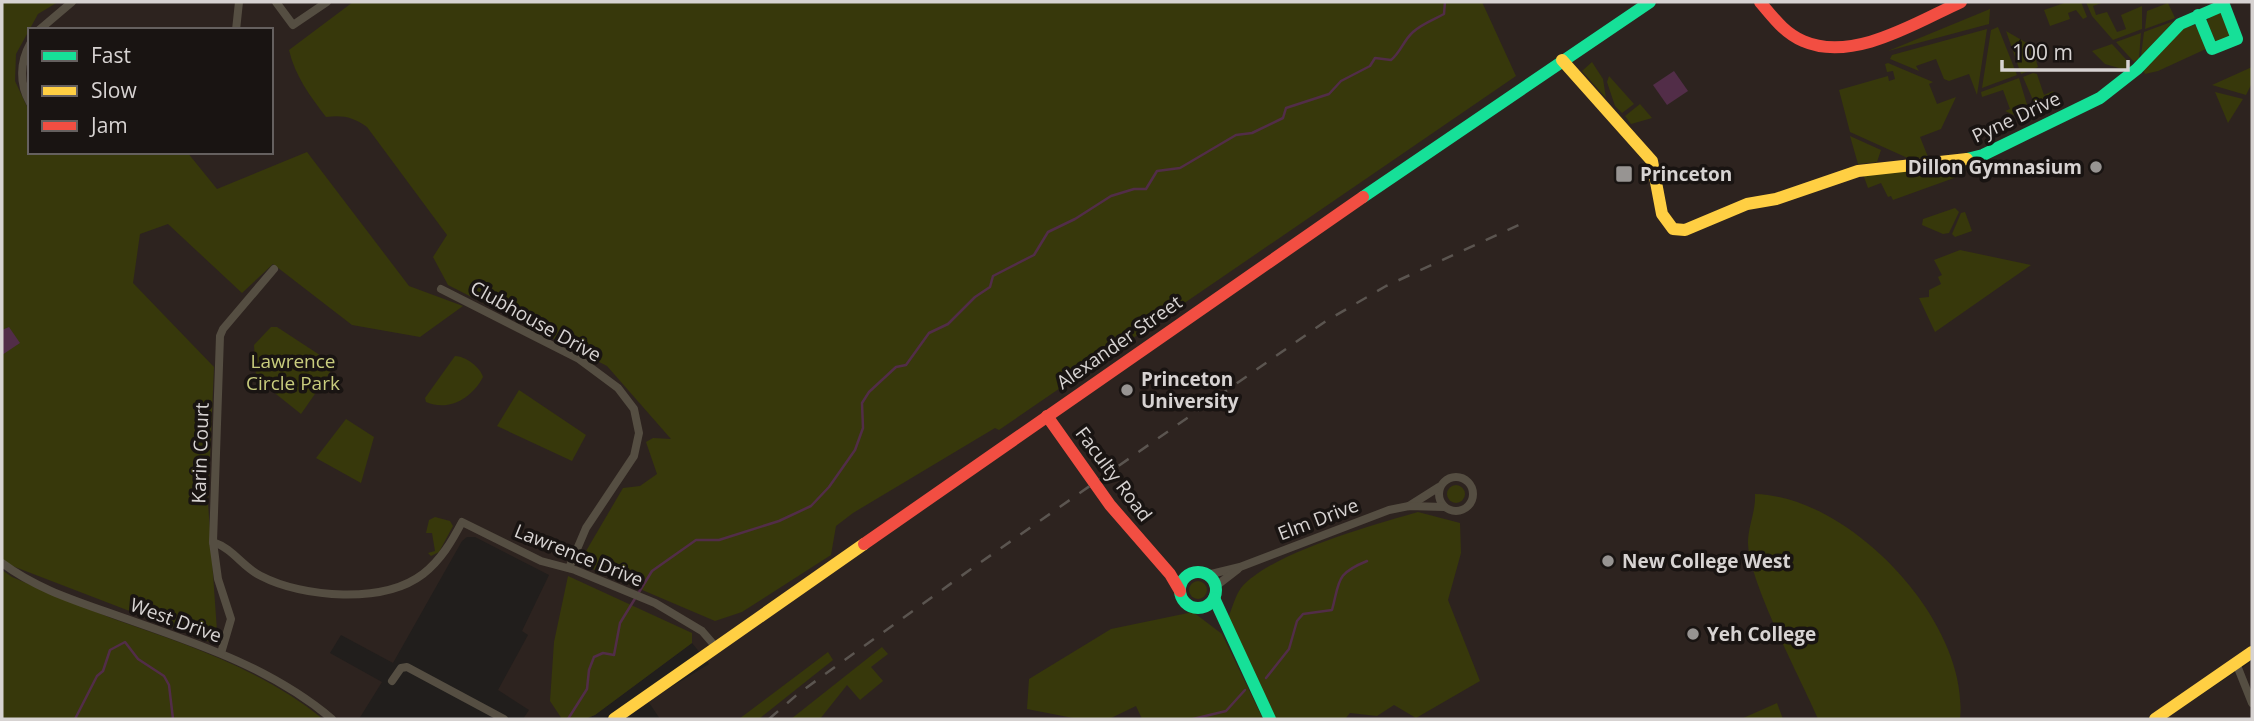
<svg xmlns="http://www.w3.org/2000/svg" width="2254" height="721" viewBox="0 0 2254 721" font-family="'Open Sans',sans-serif">
  <rect width="100%" height="100%" fill="#211e1c"/>
  <!-- built -->
  <g fill="#2d231f">
    <polygon points="2,2 2252,2 2252,646 2147,719 660,719 648,701 709,664 692,643 595,715 585,719 523,719 529,710 498,690 528,635 522,631 549,575 475,537 467,537 462,541 393,663 341,635 330,653 382,682 359,719 2,719 2,243 52,152 271,152 271,30 30,30 30,119 13,94"/>
    <polygon points="2252,661 2252,719 2165,719"/>
  </g>
  <!-- green -->
  <g fill="#37380b">
    <polygon points="2,2 58,2 38,14 16,54 15,81 30,113 30,152 187,152 217,189 307,152 409,286 463,306 420,337 352,325 273,264 242,293 168,224 140,234 133,283 214,367 208,503 218,645 2,562"/>
    <path d="M353,2H1482L1516,76L999,430L995,428L853,513L836,526L831,555L742,612L715,621L579,563L623,488L640,486L657,474L646,442L653,438L671,439L607,366L448,285L433,257L447,235L367,127C353,117 343,115 326,117C310,96 295,76 289,50Z"/>
    <polygon points="2067,2 2081,2 2087,17 2083,19 2076,10 2068,13 2070,19 2050,26 2044,10"/>
    <polygon points="2086,2 2104,2 2093,6 2096,15 2107,12 2117,32 2126,29 2121,15 2142,6 2142,29 2113,40 2092,16"/>
    <polygon points="2168,3 2175,18 2145,29 2147,11"/>
    <polygon points="1990,9 1989,24 1888,51"/>
    <polygon points="2220,12 2225,14 2230,36 2216,43 2207,21 2210,15"/>
    <polygon points="2174,21 2141,56 2144,32"/>
    <polygon points="2195,25 2208,48 2158,71 2145,74 2143,70 2183,28"/>
    <polygon points="1998,27 2017,75 1982,88 1991,30"/>
    <polygon points="1987,29 1977,95 1969,74 1949,81 1944,79 1936,59 1916,66 1919,71 1890,59 1892,55"/>
    <polygon points="2006,31 2032,46 2038,67 2021,74"/>
    <polygon points="2141,33 2139,58 2134,62 2116,42"/>
    <polygon points="2112,44 2131,65 2126,70 2105,64 2092,51"/>
    <polygon points="1592,62 1603,79 1606,98 1582,71"/>
    <polygon points="1888,63 1933,82 1929,84 1937,104 1956,97 1941,129 1920,137 1928,157 1912,160 1850,132 1839,90 1888,76 1889,81 1895,79 1893,71 1887,72 1885,64"/>
    <polygon points="2252,67 2252,83 2246,95 2212,85"/>
    <polygon points="2033,73 2037,74 2044,95 2053,91 2062,107 2045,110 2036,107 2023,77"/>
    <polygon points="1609,76 1634,104 1622,113 1615,106 1607,82"/>
    <polygon points="2019,78 2028,108 2029,122 2005,111 2010,109 2003,90 1982,97 1981,92"/>
    <polygon points="2215,92 2243,99 2228,123"/>
    <polygon points="1640,104 1652,118 1631,124 1625,116"/>
    <polygon points="1850,136 1881,150 1877,162 1858,164"/>
    <polygon points="1968,165 1954,178 1893,200 1891,196 1888,197 1881,183 1868,188 1863,174"/>
    <polygon points="1955,208 1959,212 1949,233 1943,234 1922,225 1923,219"/>
    <polygon points="1965,212 1972,231 1955,237 1952,234 1961,213"/>
    <polygon points="1960,250 2031,265 1935,332 1919,298 1929,297 1929,290 1941,284 1938,277 1942,275 1934,260"/>
    <polygon points="271,327 277,327 335,365 301,414 256,378 254,345"/>
    <path d="M455,356C465,356 480,367 483,377C472,398 449,412 426,402L425,398Z"/>
    <polygon points="519,390 586,435 572,461 497,426"/>
    <polygon points="346,419 374,437 361,483 316,458"/>
    <circle cx="1456" cy="494" r="9"/>
    <path d="M1755,494C1851,496 1970,623 1960,719H1818C1800,677 1749,583 1748,543C1748,526 1756,511 1755,494Z"/>
    <path d="M1418,512L1460,523L1461,553L1448,600L1480,681L1416,718L1394,705L1377,716L1350,713L1345,719H1273L1228,618C1232,609 1235,596 1241,588C1270,553 1373,525 1418,512Z"/>
    <polygon points="435,517 450,521 453,526 439,552 431,556 428,553 435,551 432,533 426,533 429,520"/>
    <path d="M2,570L12,577C45,591 78,605 111,618C185,644 262,669 323,719H2Z"/>
    <polygon points="568,576 692,633 692,643 595,715 585,719 562,719 550,701 554,642"/>
    <circle cx="1198" cy="590" r="9"/>
    <polygon points="1193,612 1222,634 1263,719 1142,719 1136,706 1109,719 1073,718 1027,709 1029,679 1111,629"/>
    <polygon points="882,647 888,654 871,667 883,681 860,700 847,685 820,719 791,719"/>
    <polygon points="828,652 833,660 759,719 739,719"/>
    <polygon points="1777,703 1783,719 1741,719"/>
  </g>
  <!-- water -->
  <g fill="#522d48">
    <polygon points="1674,71 1688,91 1667,105 1653,85"/>
    <polygon points="9,327 20,343 2,355 2,330"/>
  </g>
  <g fill="none" stroke-linecap="round" stroke-linejoin="round">
    <!-- stream -->
    <g stroke="#522d48" stroke-width="2.5">
      <path d="M1266,678L1289,649L1297,621L1303,614L1332,610C1340,581 1335,574 1367,561"/>
      <polyline points="75,719 97,676 103,671 110,650 125,642 138,659 164,676 169,685 173,719"/>
      <path d="M568,719L587,689L589,670L594,657L603,653L614,655L620,623L652,571L696,540H719L779,521L811,506L829,487L855,450L863,428L862,403L869,392L896,367L906,365L929,333L948,324L975,297L990,287L993,276L1034,255L1048,232L1075,219L1111,196L1134,189H1146L1157,171L1180,168L1236,135L1252,133L1283,118L1286,108L1329,94L1341,81L1370,66L1375,58L1391,60C1401,52 1403,41 1413,32C1423,23 1433,20 1444,14L1445,2"/>
      <polyline points="1193,719 1226,711 1245,690"/>
    </g>
    <!-- street -->
    <g stroke="#554e42" stroke-width="8">
      <polyline points="276,2 293,25 327,2"/>
      <polyline points="39,30 72,2"/>
      <polyline points="236,30 239,2"/>
      <path d="M30,44C20,62 19,84 30,103"/>
      <polyline points="441,289 579,359 618,388 634,409 639,433 634,456 586,528 569,568"/>
      <circle cx="1456" cy="494" r="17"/>
      <polyline points="1409,506 1439,487"/>
      <path d="M213,542C234,549 242,567 261,576C303,598 384,604 423,574C441,560 452,541 462,522L541,561L575,570L655,603L702,631L715,646"/>
      <path d="M2,563C34,587 70,599 107,612C186,640 267,664 332,719"/>
      <polyline points="1207,575 1240,567 1389,510 1409,506 1444,507"/>
      <polyline points="1216,586 1238,569"/>
      <polyline points="221,653 231,619 218,579 213,542 220,336 223,329 274,269"/>
      <polyline points="2236,663 2252,703"/>
      <polyline points="392,681 401,668 407,667 504,719"/>
    </g>
    <!-- fast -->
    <g stroke="#16e098" stroke-width="12">
      <polyline points="1967,159 1983,155 2100,98 2137,69 2180,24 2224,5 2237,39 2212,49 2198,15"/>
      <polyline points="1363,197 1650,2"/>
      <circle cx="1198" cy="590" r="18"/>
      <polyline points="1214,598 1270,719"/>
    </g>
    <!-- slow -->
    <g stroke="#ffcf43" stroke-width="12">
      <polyline points="1562,60 1652,161 1662,214 1673,229 1685,230 1747,204 1776,199 1858,171 1967,159"/>
      <polyline points="614,719 864,544"/>
      <polyline points="2155,719 2252,652"/>
    </g>
    <!-- jam -->
    <g stroke="#f24e42" stroke-width="12">
      <path d="M1760,2C1773,17 1784,33 1803,41C1853,63 1917,22 1961,2"/>
      <polyline points="1047,416 1110,505 1170,574 1180,591"/>
      <polyline points="864,544 1363,197"/>
    </g>
    <!-- rail -->
    <polyline stroke="#5b5550" stroke-width="2.5" stroke-dasharray="12 12" stroke-linecap="butt" points="769,719 799,693 971,569 1326,321 1386,286 1523,223"/>
  </g>
  <!-- markers -->
  <g fill="#979492" stroke="#191412" stroke-width="2.5">
    <circle cx="2096" cy="167" r="7"/>
    <rect x="1615" y="165" width="18" height="18" rx="3.5"/>
    <circle cx="1127" cy="390" r="7"/>
    <circle cx="1608" cy="561" r="7"/>
    <circle cx="1693" cy="634" r="7"/>
  </g>
  <g text-anchor="middle" dominant-baseline="central" stroke-width="7" stroke-linejoin="round" paint-order="stroke">
    <!-- street labels -->
    <g font-size="19" fill="#d7d3d2" stroke="#191412">
      <text transform="translate(2016 117) rotate(-25)">Pyne Drive</text>
      <text transform="translate(536 321) rotate(29)">Clubhouse Drive</text>
      <text transform="translate(1119 342) rotate(-35)">Alexander Street</text>
      <text transform="translate(200 453) rotate(-88)">Karin Court</text>
      <text transform="translate(1114 474) rotate(53)">Faculty Road</text>
      <text transform="translate(1318 519) rotate(-21)">Elm Drive</text>
      <text transform="translate(579 555) rotate(22)">Lawrence Drive</text>
      <text transform="translate(176 620) rotate(20)">West Drive</text>
    </g>
    <!-- poi labels -->
    <g font-size="19" font-weight="bold" fill="#d7d3d2" stroke="#191412" text-anchor="start">
      <text x="2082" y="167" text-anchor="end">Dillon Gymnasium</text>
      <text x="1640" y="174">Princeton</text>
      <text x="1141" y="379">Princeton<tspan x="1141" dy="22">University</tspan></text>
      <text x="1622" y="561">New College West</text>
      <text x="1707" y="634">Yeh College</text>
    </g>
    <!-- park labels -->
    <g font-size="19" fill="#c8cc7d" stroke="#191412">
      <text x="293" y="361">Lawrence<tspan x="293" dy="22">Circle Park</tspan></text>
    </g>
  </g>
  <!-- border -->
  <rect width="2254" height="721" fill="none" stroke="#d7d3d2" stroke-width="7"/>
  <!-- legend -->
  <rect x="28" y="28" width="245" height="126" fill="#191412" stroke="#65605f" stroke-width="2"/>
  <rect x="42" y="51" width="35" height="10" fill="#16e098" stroke="#65605f" stroke-width="2"/>
  <text x="91" y="63" font-size="21" fill="#d7d3d2">Fast</text>
  <rect x="42" y="86" width="35" height="10" fill="#ffcf43" stroke="#65605f" stroke-width="2"/>
  <text x="91" y="98" font-size="21" fill="#d7d3d2">Slow</text>
  <rect x="42" y="121" width="35" height="10" fill="#f24e42" stroke="#65605f" stroke-width="2"/>
  <text x="91" y="133" font-size="21" fill="#d7d3d2">Jam</text>
  <!-- scale -->
  <path d="M2002 60v10h126v-10" fill="none" stroke="#d7d3d2" stroke-width="3.5"/>
  <text x="2012" y="60" font-size="21" fill="#d7d3d2" stroke="#191412" stroke-width="5" paint-order="stroke">100 m</text>
</svg>
